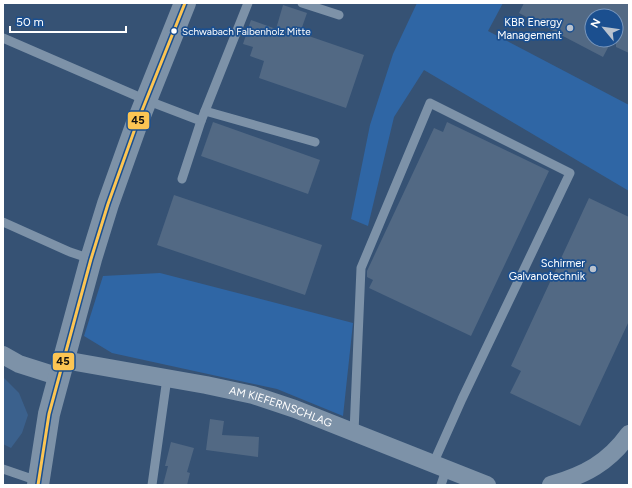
<svg xmlns="http://www.w3.org/2000/svg" width="632" height="488" viewBox="0 0 632 488" font-family="Figtree,sans-serif">
  <rect width="100%" height="100%" fill="#365274"/>
  <!-- green -->
  <g fill="#2f66a5">
    <polygon points="417,3 503,3 488,31 629,105 629,191 424,70 394,117 368,226 351,219 370,125 393,54"/>
    <polygon points="160,273 353,323 343,416 277,389 112,353 84,336 103,276"/>
  </g>
  <!-- water -->
  <polygon fill="#3b618d" points="3,377 19,393 28,415 22,433 11,448 3,444"/>
  <!-- building -->
  <g fill="#526984">
    <polygon points="524,3 629,3 629,53 616,47 616,16 592,16 592,40 612,40 603,57 519,13"/>
    <polygon points="283,5 307,13 300,33 364,55 346,108 259,78 264,61 250,56 253,47 243,44 251,20 276,29"/>
    <polygon points="213,122 320,160 308,194 201,156"/>
    <polygon points="447,122 549,171 471,336 369,288 373,280 367,277 367,271 434,128 443,132"/>
    <polygon points="174,195 322,245 305,295 157,245"/>
    <polygon points="589,198 629,217 629,321 580,426 510,393 521,371 511,366"/>
    <polygon points="210,419 224,421 222,435 259,437 258,457 206,450"/>
    <polygon points="171,442 194,448 187,472 190,473 187,485 163,485 168,466 165,466"/>
  </g>
  <g fill="none" stroke-linecap="round" stroke-linejoin="round">
    <!-- service -->
    <g stroke="#7d92a8" stroke-width="9">
      <polyline points="302,3 339,15"/>
      <polyline points="3,38 146,100 201,121 182,179"/>
      <polyline points="205,111 315,142"/>
      <polyline points="201,121 248,3"/>
      <polyline points="3,222 70,252 91,259"/>
      <polyline points="354,432 361,268 430,103 570,173 462,399 433,464"/>
      <polyline points="3,469 38,481"/>
      <polyline points="152,485 167,378"/>
      <polyline points="441,485 446,470"/>
    </g>
    <!-- minor -->
    <g stroke="#7d92a8" stroke-width="18">
      <polyline points="3,355 19,364 60,377"/>
      <path id="s1" d="M64,360L206,385L253,395L295,409L487,485"/>
      <path d="M551,485C585,475 608,463 629,434"/>
    </g>
    <!-- tertiary -->
    <polyline stroke="#7d92a8" stroke-width="22" points="38,485 49,414 91,259 108,204 137,123 185,3"/>
    <defs>
      <polyline id="bus-1" points="38,485 49,414 91,259 108,204 137,123 185,3"/>
    </defs>
    <!-- bus-1 casing -->
    <use href="#bus-1" stroke="#1b4f8f" stroke-width="6"/>
    <!-- bus-1 -->
    <use href="#bus-1" stroke="#fcc553" stroke-width="3"/>
  </g>
  <!-- markers -->
  <g fill="#b9c2ce" stroke="#1b4f8f" stroke-width="1.5">
    <circle cx="570" cy="28" r="4"/>
    <circle cx="593" cy="269" r="4"/>
  </g>
  <circle fill="#fff" stroke="#1b4f8f" stroke-width="1.5" cx="174" cy="31" r="3.5"/>
  <g text-anchor="middle" dominant-baseline="central" stroke-width="3.5" stroke-linejoin="round" paint-order="stroke">
    <!-- bus labels -->
    <g font-size="10" fill="#fff" stroke="#1b4f8f" text-anchor="start">
      <text x="182" y="31">Schwabach Falbenholz Mitte</text>
    </g>
    <!-- poi labels -->
    <g font-size="11" fill="#fff" stroke="#1b4f8f" text-anchor="end">
      <text x="562" y="22">KBR Energy<tspan x="562" dy="13">Management</tspan></text>
      <text x="585" y="263">Schirmer<tspan x="585" dy="13">Galvanotechnik</tspan></text>
    </g>
    <!-- street labels -->
    <g font-size="11" fill="#fff" stroke="#1b4f8f">
      <text stroke="none"><textPath href="#s1" startOffset="222">AM KIEFERNSCHLAG</textPath></text>
    </g>
  </g>
  <g stroke="#1b4f8f" stroke-width="1.5">
    <rect x="127" y="111" width="23" height="19" rx="4" fill="#fcc553"/>
    <rect x="52" y="352" width="23" height="19" rx="4" fill="#fcc553"/>
  </g>
  <g font-size="11" text-anchor="middle" font-weight="bold" fill="#111">
    <text x="138" y="124">45</text>
    <text x="63" y="365">45</text>
  </g>
  <!-- border -->
  <rect width="632" height="488" fill="none" stroke="#ffffff" stroke-width="8"/>
  <!-- north arrow -->
  <g transform="translate(604 28) rotate(299)"><circle r="19" fill="#1b4f8f" stroke="#7695bc"/>
  <path d="M0-3L7 15L0 10L-7 15Z" fill="#b9c2ce"/>
  <text y="-6" font-size="11" font-weight="bold" text-anchor="middle" fill="#ffffff">N</text>
  </g>
  <!-- scale -->
  <path d="M10 26v6h116v-6" fill="none" stroke="#ffffff" stroke-width="2"/>
  <text x="16" y="26" font-size="12" fill="#ffffff" stroke="#1b4f8f" stroke-width="3" paint-order="stroke">50 m</text>
</svg>
